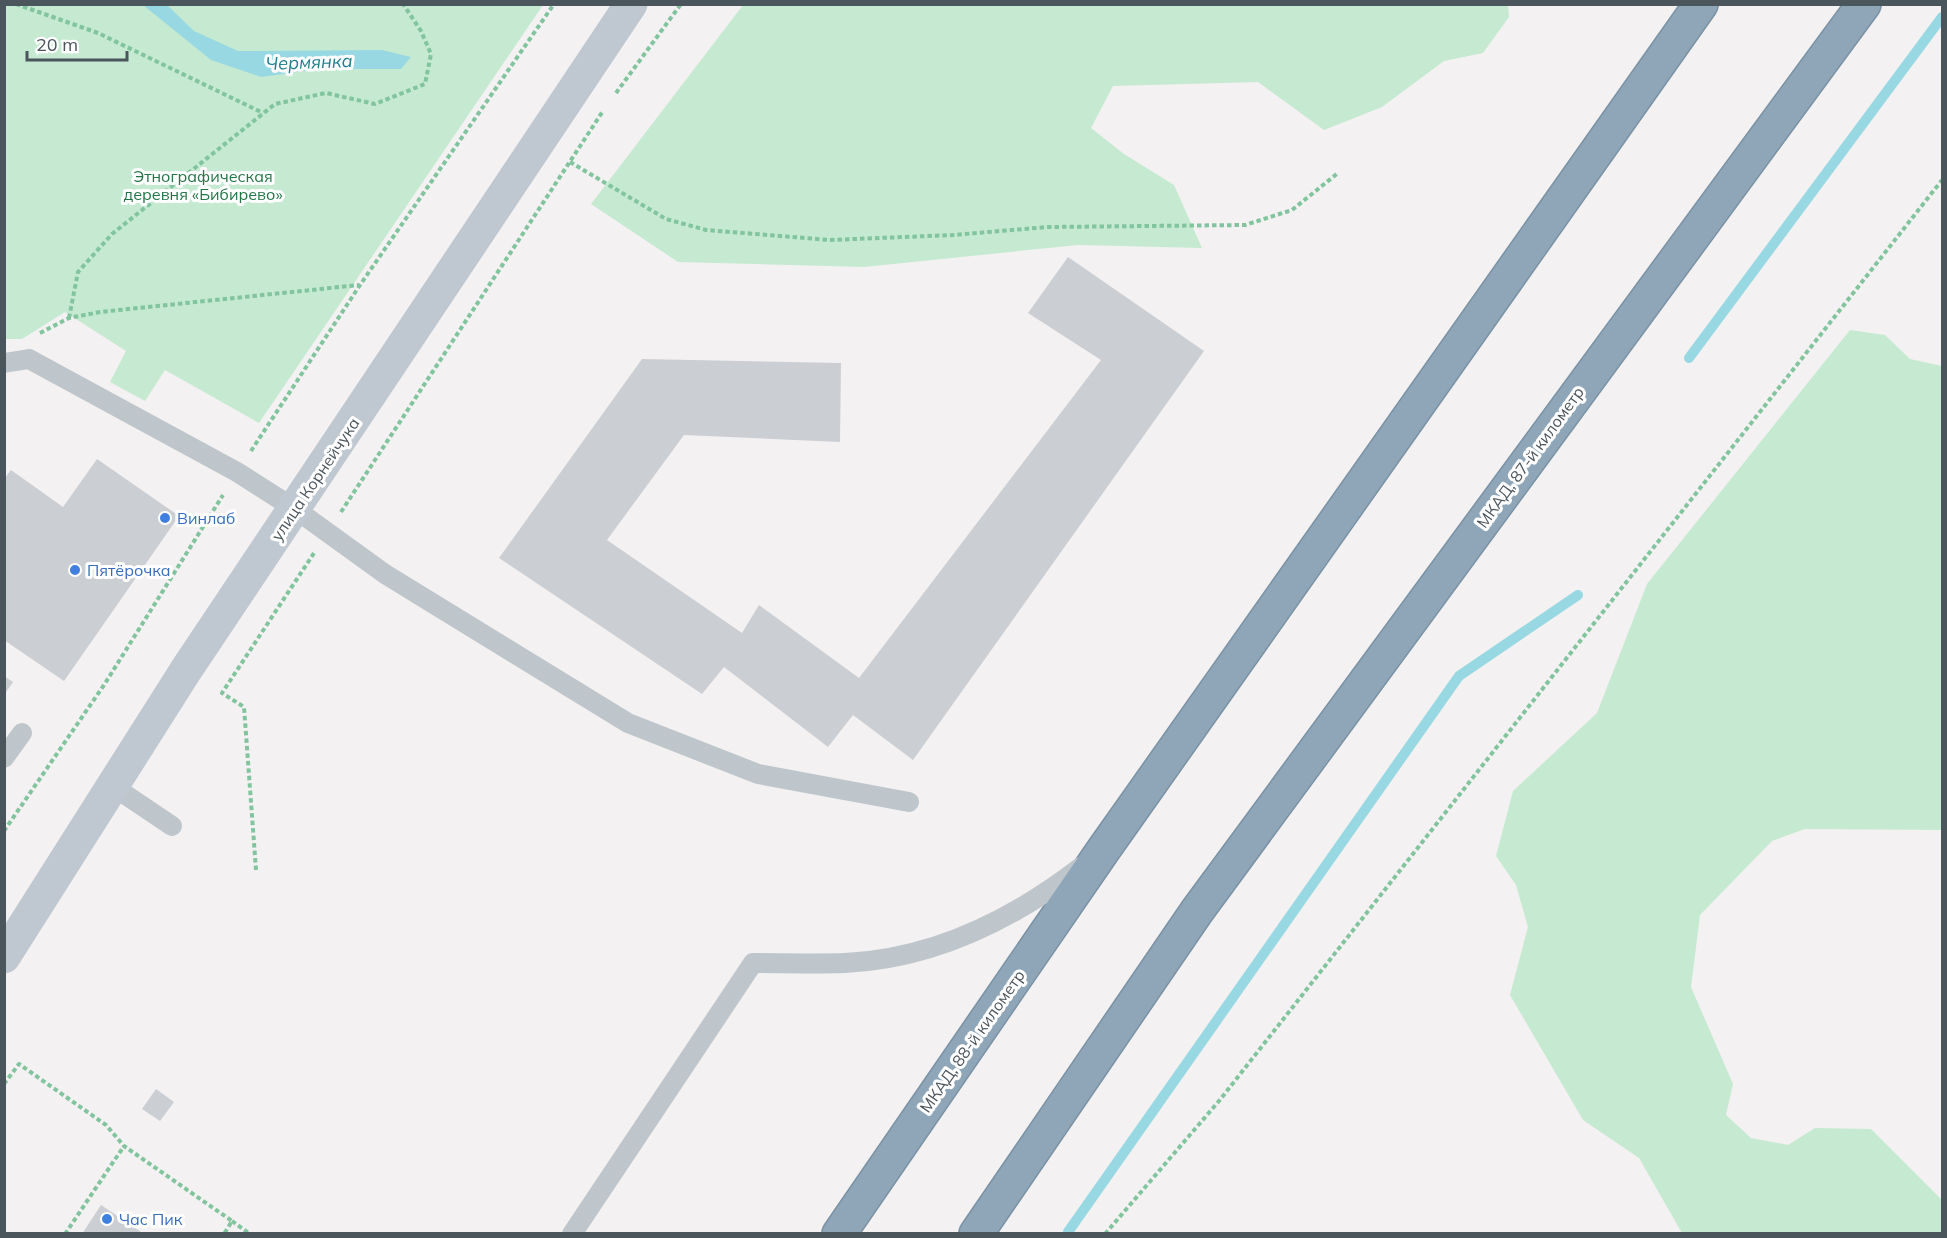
<svg xmlns="http://www.w3.org/2000/svg" width="1947" height="1238" viewBox="0 0 1947 1238" font-family="Mulish,sans-serif">
  <rect width="100%" height="100%" fill="#f3f1f1"/>
  <!-- green -->
  <g fill="#c5ead1">
    <polygon points="4,5 543,5 259,423 165,370 145,401 110,382 126,351 65,312 22,339 5,339"/>
    <polygon points="743,5 1508,4 1509,17 1483,53 1444,61 1382,107 1324,130 1258,82 1113,86 1091,128 1124,154 1174,185 1202,248 1078,245 864,267 678,262 591,204"/>
    <polygon points="1850,330 1885,335 1910,359 1942,366 1942,830 1805,829 1772,841 1700,915 1691,987 1733,1084 1726,1115 1751,1138 1788,1145 1815,1128 1871,1129 1942,1200 1942,1233 1682,1233 1639,1158 1583,1120 1510,995 1528,927 1516,885 1496,856 1513,791 1597,713 1647,584"/>
  </g>
  <!-- water -->
  <polygon fill="#98d8e2" points="143,5 167,5 194,31 238,51 382,50 411,57 401,69 320,69 261,77 211,60"/>
  <g fill="none" stroke-linecap="round" stroke-linejoin="round">
    <!-- stream -->
    <g stroke="#98d8e2" stroke-width="10">
      <polyline points="1689,358 1942,17"/>
      <polyline points="1068,1232 1459,676 1578,595"/>
    </g>
  </g>
  <!-- building -->
  <g fill="#cbced2">
    <polygon points="1068,257 1204,351 913,760 853,715 828,747 724,667 702,694 499,558 642,359 841,363 840,442 684,435 607,540 742,633 759,605 859,678 1101,360 1028,313"/>
    <polygon points="97,459 179,516 64,681 4,640 4,479 11,470 63,507"/>
    <polygon points="4,676 13,682 4,695"/>
    <polygon points="156,1089 174,1102 160,1121 142,1109"/>
    <polygon points="101,1205 144,1234 82,1234"/>
  </g>
  <g fill="none" stroke-linecap="round" stroke-linejoin="round">
    <defs>
      <g id="highway">
        <polyline points="839,1234 1104,849 1701,4"/>
        <polyline points="976,1234 1197,911 1864,4"/>
      </g>
    </defs>
    <!-- highway casing -->
    <use href="#highway" stroke="#7a92a4" stroke-width="36"/>
    <!-- path -->
    <g stroke="#81c49e" stroke-width="4" stroke-dasharray="4.5 3" stroke-linecap="butt">
      <polyline points="16,4 98,33 263,113"/>
      <polyline points="616,93 681,4"/>
      <polyline points="570,162 666,219 706,230 830,240 953,235 1048,227 1245,225 1292,210 1338,173"/>
      <polyline points="69,318 78,272 112,234 275,104 326,93 375,104 425,84 431,54 421,31 403,4"/>
      <polyline points="40,333 69,318 100,312 359,285"/>
      <polyline points="251,451 360,285 554,4"/>
      <polyline points="341,512 603,111"/>
      <polyline points="4,831 104,685 223,495"/>
      <polyline points="256,870 244,707 222,693 314,553"/>
      <polyline points="4,1084 19,1064 106,1125 124,1146 232,1221 224,1234"/>
      <polyline points="232,1221 250,1234"/>
      <polyline points="65,1234 124,1146"/>
      <polyline points="1105,1234 1219,1101 1942,180"/>
    </g>
    <!-- lane -->
    <g stroke="#bec6cb" stroke-width="20">
      <polyline points="4,363 29,359 237,472 295,509 385,574 628,723 758,774 909,802"/>
      <polyline points="4,758 22,733"/>
      <polyline points="114,787 172,826"/>
      <path d="M572,1234L753,963C784,963 815,964 845,963C933,959 1012,920 1081,867"/>
    </g>
    <!-- secondary -->
    <polyline stroke="#bfc8d0" stroke-width="33" points="4,957 186,670 631,4"/>
    <!-- highway -->
    <use href="#highway" stroke="#8fa6b9" stroke-width="33"/>
  </g>
  <!-- markers -->
  <g fill="#3f7fe0" stroke="#fff" stroke-width="2">
    <circle cx="165" cy="518" r="6"/>
    <circle cx="75" cy="570" r="6"/>
    <circle cx="107" cy="1219" r="6"/>
  </g>
  <g text-anchor="middle" dominant-baseline="central" stroke-width="6" stroke-linejoin="round" paint-order="stroke">
    <!-- park labels -->
    <g font-size="16" fill="#237546" stroke="#fff">
      <text x="203" y="176">Этнографическая<tspan x="203" dy="18">деревня «Бибирево»</tspan></text>
    </g>
    <!-- street labels -->
    <g font-size="16" fill="#4b555c" stroke="#fff">
      <text transform="translate(1530 457) rotate(-54)">МКАД, 87-й километр</text>
      <text transform="translate(315 479) rotate(-56)">улица Корнейчука</text>
      <text transform="translate(972 1041) rotate(-55)">МКАД, 88-й километр</text>
    </g>
    <!-- shop labels -->
    <g font-size="16" fill="#366cbe" stroke="#fff" text-anchor="start">
      <text x="177" y="518">Винлаб</text>
      <text x="87" y="570">Пятёрочка</text>
      <text x="119" y="1219">Час Пик</text>
    </g>
    <!-- water labels -->
    <g font-size="18" font-style="italic" fill="#1e7e8d" stroke="#fff">
      <text transform="translate(309 62) rotate(-2)">Чермянка</text>
    </g>
  </g>
  <!-- border -->
  <rect width="1947" height="1238" fill="none" stroke="#4b555c" stroke-width="12"/>
  <!-- scale -->
  <path d="M27 51v9h100v-9" fill="none" stroke="#4b555c" stroke-width="3"/>
  <text x="36" y="51" font-size="18" fill="#4b555c" stroke="#ffffff" stroke-width="4.5" paint-order="stroke">20 m</text>
</svg>
